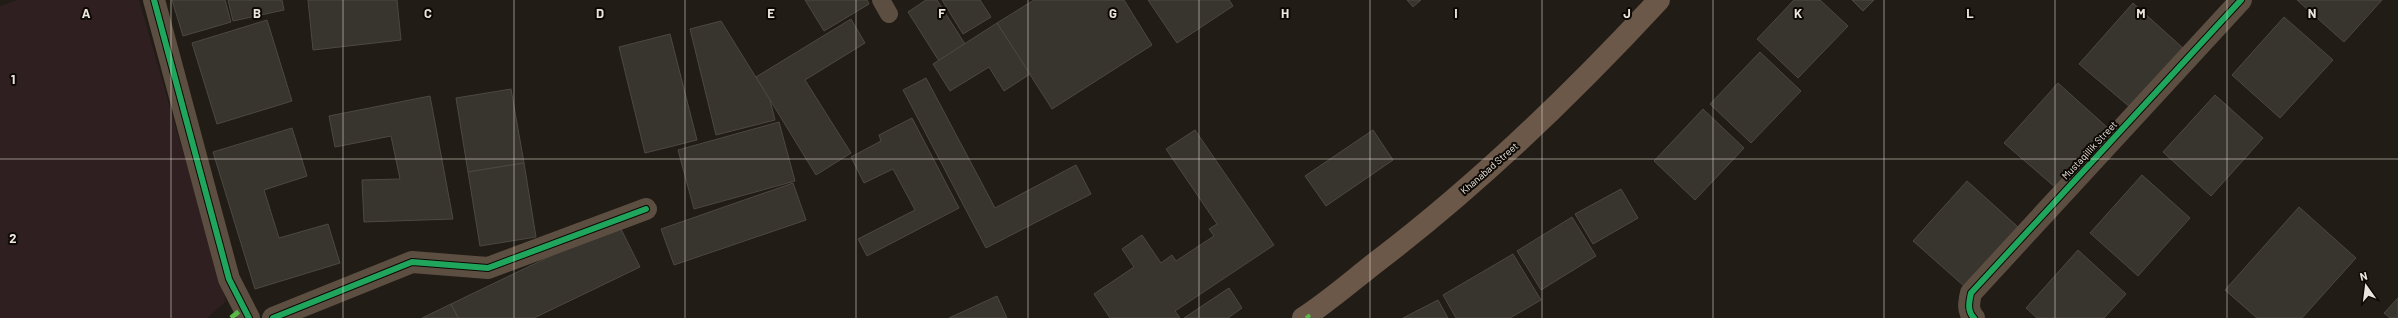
<svg xmlns="http://www.w3.org/2000/svg" width="2398" height="318" viewBox="0 0 2398 318" font-family="Barlow,sans-serif">
  <rect width="100%" height="100%" fill="#211c16"/>
  <!-- industrial -->
  <polygon fill="#301f21" points="18,0 139,0 226,301 207,318 0,318 0,6"/>
  <!-- building -->
  <g fill="#38342e" stroke="#4c4842">
    <polygon points="172,0 225,0 231,22 183,36"/>
    <polygon points="228,0 282,0 284,10 233,21"/>
    <polygon points="308,0 397,0 401,40 313,50"/>
    <polygon points="805,0 867,0 869,4 824,31"/>
    <polygon points="926,0 937,0 965,44 939,61 908,12"/>
    <polygon points="942,0 980,0 991,17 963,34"/>
    <polygon points="1034,0 1124,0 1152,45 1052,109 997,23"/>
    <polygon points="1148,0 1229,0 1233,6 1177,43"/>
    <polygon points="1407,0 1421,0 1413,7"/>
    <polygon points="1794,0 1820,0 1848,26 1798,78 1757,39"/>
    <polygon points="1852,0 1874,0 1863,11"/>
    <polygon points="2297,0 2382,0 2344,42"/>
    <polygon points="2133,3 2184,49 2131,108 2079,64"/>
    <polygon points="2284,17 2333,60 2280,118 2232,75"/>
    <polygon points="851,19 865,43 805,80 851,153 816,175 756,77"/>
    <polygon points="267,20 292,101 217,124 192,43"/>
    <polygon points="721,21 770,100 775,120 716,135 690,29"/>
    <polygon points="997,23 1030,74 1004,91 989,67 950,91 933,64"/>
    <polygon points="670,34 697,140 645,153 619,47"/>
    <polygon points="1760,52 1801,91 1751,143 1710,104"/>
    <polygon points="926,78 995,208 1076,165 1091,194 986,248 903,90"/>
    <polygon points="2058,83 2109,129 2056,188 2004,143"/>
    <polygon points="511,89 524,163 468,172 456,98"/>
    <polygon points="2215,95 2263,138 2211,196 2163,152"/>
    <polygon points="430,96 453,219 364,222 362,180 400,179 391,136 335,147 329,116"/>
    <polygon points="1703,109 1744,148 1695,200 1654,161"/>
    <polygon points="912,118 959,208 867,256 858,239 915,210 893,169 864,183 851,157 881,141 879,135"/>
    <polygon points="779,122 795,181 694,209 678,150"/>
    <polygon points="292,128 307,176 264,190 279,238 328,224 340,263 255,289 213,152"/>
    <polygon points="1195,130 1274,245 1175,311 1180,318 1110,318 1094,294 1134,267 1122,249 1142,235 1161,263 1172,255 1176,261 1214,236 1209,229 1217,224 1166,149"/>
    <polygon points="1373,130 1393,160 1326,206 1305,176"/>
    <polygon points="524,163 536,237 480,246 468,172"/>
    <polygon points="2142,175 2190,218 2138,276 2090,233"/>
    <polygon points="1967,181 2018,227 1964,286 1913,241"/>
    <polygon points="793,183 806,220 674,265 661,229"/>
    <polygon points="1621,189 1638,218 1593,244 1575,214"/>
    <polygon points="2299,207 2356,258 2302,318 2257,318 2225,290"/>
    <polygon points="1572,217 1596,256 1541,290 1517,251"/>
    <polygon points="621,229 640,267 534,318 458,318 451,304 555,254"/>
    <polygon points="2078,250 2126,294 2104,318 2037,318 2026,308"/>
    <polygon points="1513,254 1541,300 1510,318 1456,318 1443,295"/>
    <polygon points="1229,288 1242,308 1228,318 1184,318"/>
    <polygon points="997,296 1007,318 949,318"/>
    <polygon points="2398,298 2398,318 2390,318 2384,313"/>
    <polygon points="1438,300 1448,318 1403,318"/>
    <polygon points="451,304 458,318 422,318"/>
  </g>
  <g fill="none" stroke-linecap="round" stroke-linejoin="round">
    <!-- service -->
    <polyline stroke="#5d4e42" stroke-width="18" points="881,0 889,14"/>
    <!-- minor -->
    <g stroke="#5d4e42" stroke-width="22">
      <polyline points="154,0 229,279 249,318"/>
      <polyline points="273,318 412,262 488,268 646,209"/>
      <path d="M1974,318C1967,311 1969,302 1971,293L2241,0"/>
    </g>
    <!-- secondary -->
    <path stroke="#6b5849" stroke-width="22" d="M1303,318C1328,302 1352,281 1375,263C1478,185 1571,95 1659,0"/>
    <!-- quiet -->
    <g stroke="#58b947" stroke-width="5" stroke-dasharray="10 5" stroke-linecap="butt">
      <polyline points="1307,315 1309,318"/>
      <polyline points="231,318 244,307"/>
    </g>
    <defs>
      <g id="cycleway">
        <polyline points="154,0 229,279 249,318"/>
        <polyline points="273,318 412,262 488,268 646,209"/>
        <path d="M1974,318C1967,311 1969,302 1971,293L2241,0"/>
      </g>
    </defs>
    <!-- cycleway casing -->
    <use href="#cycleway" stroke="#0c0804" stroke-width="8"/>
    <!-- cycleway -->
    <use href="#cycleway" stroke="#20a55d" stroke-width="6"/>
  </g>
  <!-- grid -->
  <path fill="none" stroke="#ece5dd" stroke-width="1" stroke-opacity="0.55" d="M171,0V318M343,0V318M514,0V318M685,0V318M856,0V318M1028,0V318M1199,0V318M1370,0V318M1542,0V318M1713,0V318M1884,0V318M2055,0V318M2227,0V318M0,159H2398"/>
  <g text-anchor="middle" dominant-baseline="central" stroke-width="4" stroke-linejoin="round" paint-order="stroke">
    <!-- street labels -->
    <g font-size="10" fill="#ece5dd" stroke="#0c0804">
      <text transform="translate(2089 150) rotate(-47)">Mustaqillik Street</text>
      <text transform="translate(1489 168) rotate(-41)">Khanabad Street</text>
    </g>
  </g>
  <g font-size="13" text-anchor="middle" font-weight="bold" fill="#ece5dd" stroke="#0c0804" stroke-width="4" stroke-linejoin="round" paint-order="stroke">
    <text x="86" y="18">A</text>
    <text x="257" y="18">B</text>
    <text x="428" y="18">C</text>
    <text x="600" y="18">D</text>
    <text x="771" y="18">E</text>
    <text x="942" y="18">F</text>
    <text x="1113" y="18">G</text>
    <text x="1285" y="18">H</text>
    <text x="1456" y="18">I</text>
    <text x="1627" y="18">J</text>
    <text x="1798" y="18">K</text>
    <text x="1970" y="18">L</text>
    <text x="2141" y="18">M</text>
    <text x="2312" y="18">N</text>
    <text x="13" y="84">1</text>
    <text x="13" y="243">2</text>
  </g>
  <!-- north arrow -->
  <g transform="translate(2366 286) rotate(346)" stroke="#0c0804" stroke-width="3" paint-order="stroke">
  <path d="M0-3L7 15L0 10L-7 15Z" fill="#ece5dd"/>
  <text y="-6" font-size="11" font-weight="bold" text-anchor="middle" fill="#ece5dd">N</text>
  </g>
</svg>
